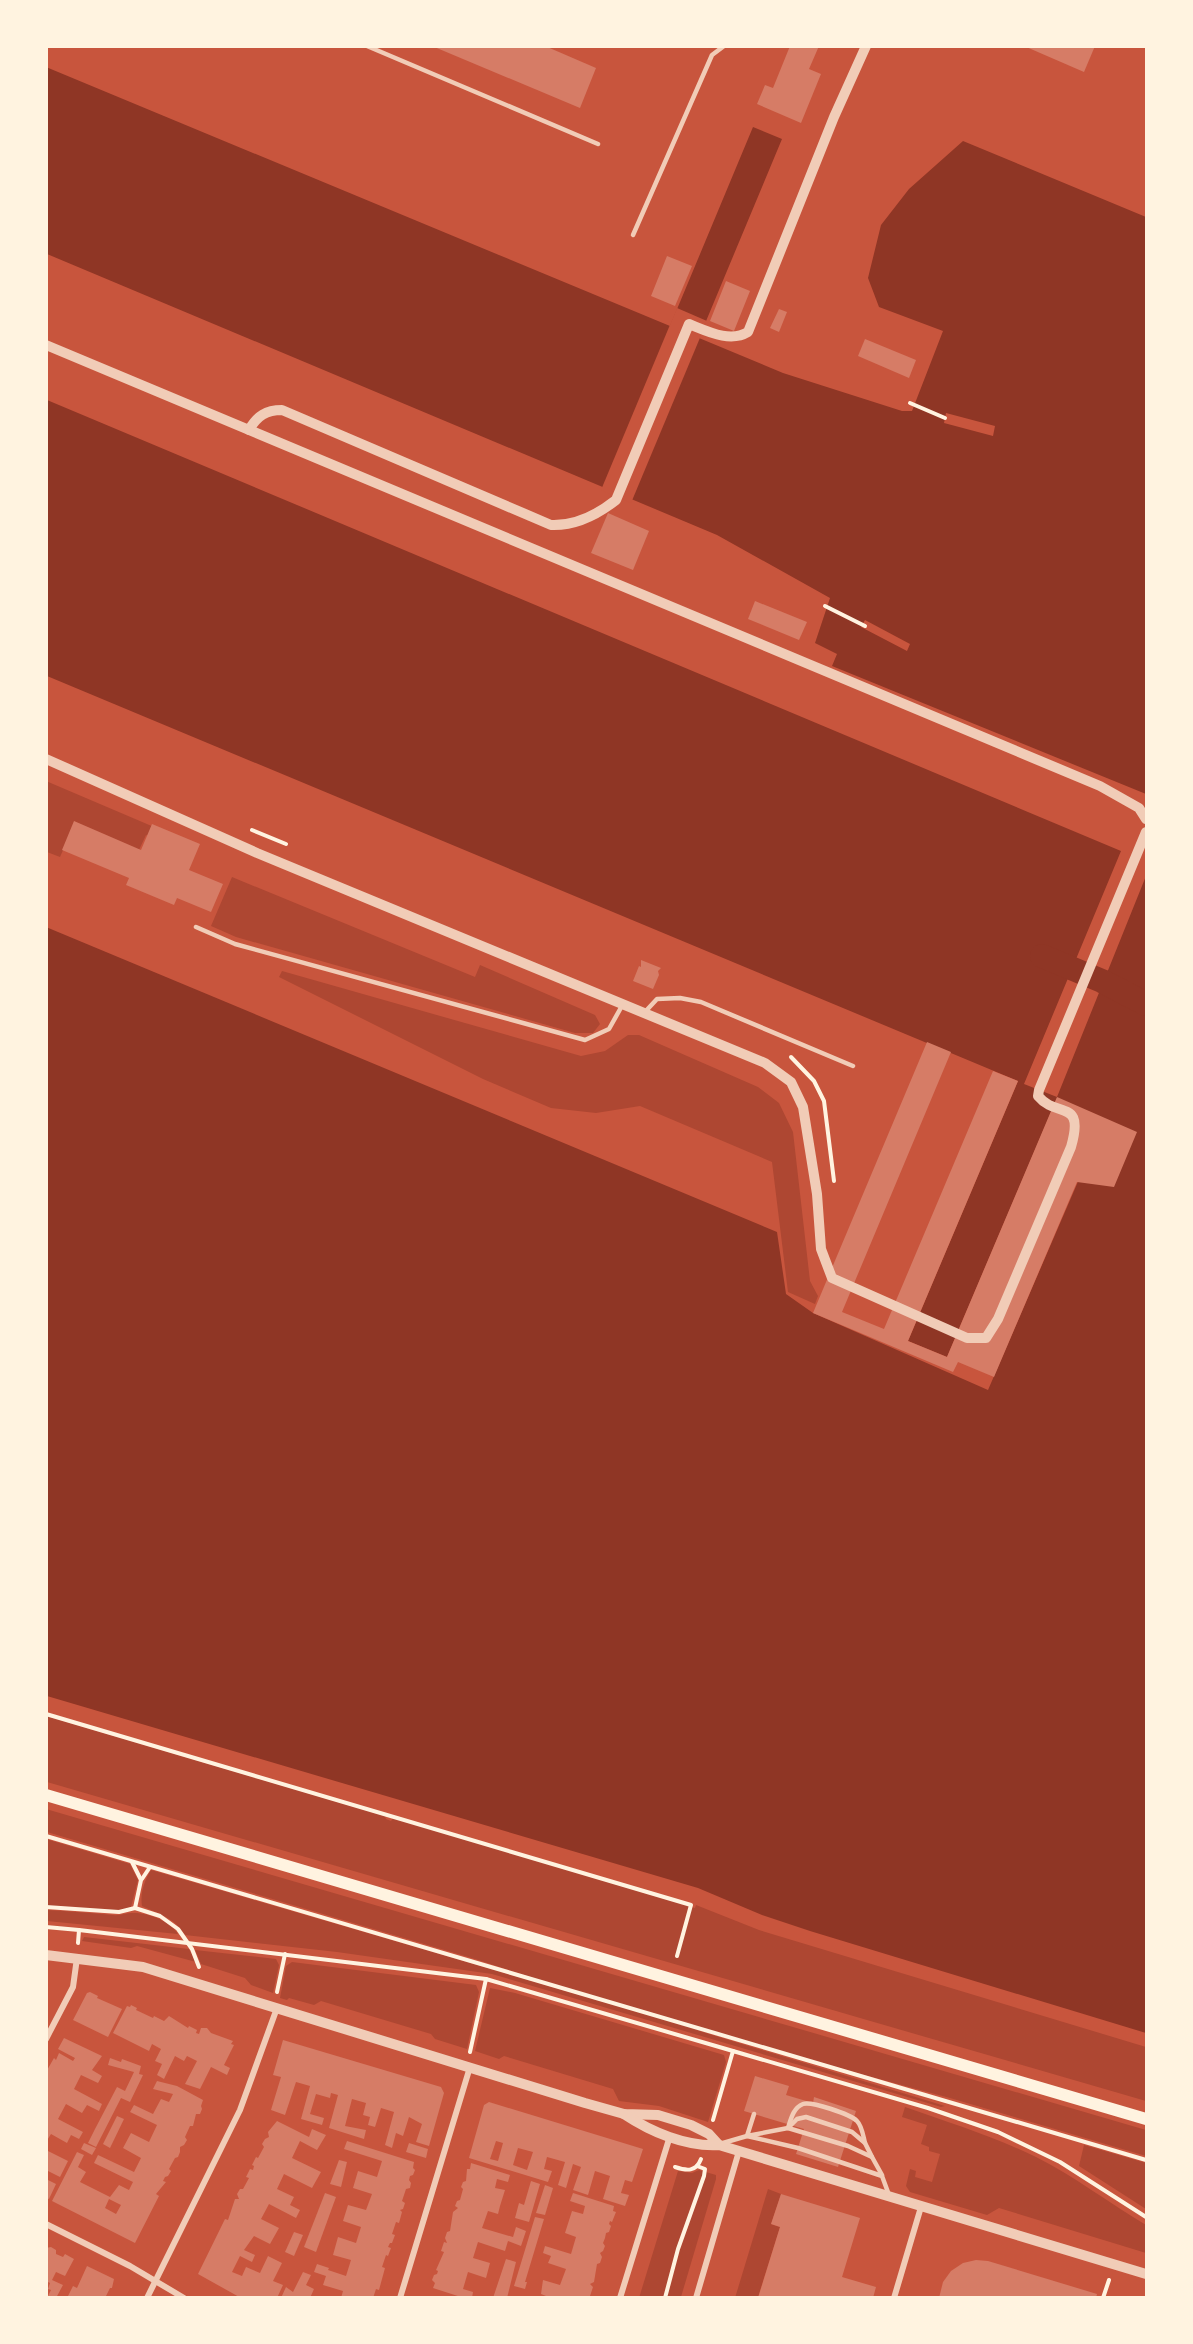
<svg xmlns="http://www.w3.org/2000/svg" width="1193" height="2344" viewBox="0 0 1193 2344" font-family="Signika,sans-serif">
  <rect width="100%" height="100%" fill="#c8553d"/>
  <!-- green -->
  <g fill="#ae4732">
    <polygon points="46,781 161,830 157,839 146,835 139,850 75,823 60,857 47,852"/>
    <polygon points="232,877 475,977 480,965 595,1015 600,1024 593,1033 575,1033 236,937 211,926"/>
    <polygon points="282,971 581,1056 605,1051 628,1035 639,1035 758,1087 779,1103 793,1132 810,1281 818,1296 815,1304 788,1292 772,1162 640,1106 596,1113 551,1108 483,1079 279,977"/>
    <polygon points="46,1716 385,1816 386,1819 391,1821 393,1818 695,1908 696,1905 759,1930 1146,2047 1146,2101 47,1782"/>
    <path d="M46,1809L1146,2130V2156L950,2098L693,2029L945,2106L941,2107L492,1974L337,1952L185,1935C175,1918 159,1914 142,1906C140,1894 144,1881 151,1870L635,2011L475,1959L47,1832Z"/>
    <polygon points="46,1839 130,1864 138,1880 131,1907 120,1911 47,1906"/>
    <path d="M47,1910C69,1911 91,1913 113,1915C120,1916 126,1913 132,1913C147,1912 171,1921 178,1934L47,1921Z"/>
    <polygon points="84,1937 189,1949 196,1962 137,1946 131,1948 82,1941"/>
    <polygon points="195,1950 276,1959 279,1965 273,1993 251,1985 245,1978 201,1964"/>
    <polygon points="292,1962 476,1985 479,1992 467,2049 435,2039 431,2034 321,2001 314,2005 289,1998 287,2000 280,1998 286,1966"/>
    <polygon points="490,1988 515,1993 724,2055 726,2062 708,2122 659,2106 619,2101 613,2089 504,2056 499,2059 475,2051"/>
    <path d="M905,2107C950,2123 993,2136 1036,2157C1074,2176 1109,2203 1146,2225V2253L999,2208L987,2215L910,2192L906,2186L910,2169L916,2171L915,2177L932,2182L940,2154L929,2151V2147L921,2144L927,2125L902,2117Z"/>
    <polygon points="1084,2145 1146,2163 1146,2209 1079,2166"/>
    <polygon points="699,2170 716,2175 716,2179 681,2297 639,2298 678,2171 692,2173"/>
    <polygon points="768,2189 781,2194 771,2224 780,2227 758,2297 735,2298"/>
  </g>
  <!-- water -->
  <g fill="#8f3625" fill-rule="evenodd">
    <path d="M46,67L670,326L753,127L782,139L699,338L783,373L902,411H912L943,331L879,307L868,278L881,225L909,189L963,141L1146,217V794L832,666L837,654L815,643L830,598L717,535L47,254ZM946,413L995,426L993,436L944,423ZM865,620L910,644L907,651L861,627Z"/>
    <polygon points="47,400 1121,851 1024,1084 1057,1097 1146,876 1146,2033 810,1931 762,1915 698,1888 47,1696 46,927 777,1232 786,1294 813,1313 988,1390 1105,1119 1057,1098 947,1357 908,1341 1018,1081 47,676"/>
  </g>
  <!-- pier -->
  <polygon fill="#c8553d" points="677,308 707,321 631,503 601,490"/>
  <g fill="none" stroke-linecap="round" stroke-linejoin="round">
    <!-- canal -->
    <polyline stroke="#8f3625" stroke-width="24" points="1042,956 1102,981 1146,1004"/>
  </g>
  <!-- building -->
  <g fill="#d67c66" fill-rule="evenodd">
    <polygon points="432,46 545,46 596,68 580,108"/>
    <polygon points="790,46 819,46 809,69 821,74 801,123 757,104 765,85 773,88"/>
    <polygon points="1024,46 1095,46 1084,72"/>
    <polygon points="667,256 692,266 675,306 651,296"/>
    <polygon points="726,281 750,291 734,331 710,321"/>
    <polygon points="779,309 787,312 779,332 770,328"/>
    <polygon points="865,339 916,360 909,378 858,356"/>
    <polygon points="608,513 649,531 633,570 591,553"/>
    <polygon points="755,601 807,622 799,640 748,619"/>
    <polygon points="74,821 141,850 152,824 200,844 189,870 223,884 211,912 177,898 174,905 126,885 129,878 62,850"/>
    <polygon points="641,960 661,968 658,971 659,975 653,989 633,981 639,966 641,967"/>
    <polygon points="927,1042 951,1052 842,1312 884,1329 993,1071 1018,1081 908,1341 947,1357 1057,1097 1137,1132 1114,1187 1077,1182 994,1377 958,1362 953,1372 813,1313"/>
    <polygon points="90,1992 98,1996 97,1998 122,2009 108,2037 73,2020 87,1993"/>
    <polygon points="131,2005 137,2008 136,2010 153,2018 154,2016 164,2021 169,2016 188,2028 189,2026 197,2030 196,2033 199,2034 201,2028 207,2028 211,2033 233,2041 231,2044 234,2045 224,2065 230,2068 227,2075 211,2067 200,2089 185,2084 197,2061 187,2056 184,2061 175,2056 164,2079 157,2075 162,2064 155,2061 161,2049 152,2044 149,2051 113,2033 127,2006 130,2007"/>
    <polygon points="64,2038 102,2056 92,2070 102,2076 98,2083 81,2075 74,2089 102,2104 99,2111 87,2105 82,2113 66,2104 58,2119 83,2132 79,2139 71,2135 67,2143 51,2134 46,2142 46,2072 54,2058 56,2060 59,2053 73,2061 75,2058 58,2049"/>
    <polygon points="283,2040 441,2087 444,2093 429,2146 416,2142 422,2124 409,2117 403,2136 396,2133 392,2148 385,2145 394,2112 381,2108 375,2127 368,2125 370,2117 363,2115 366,2103 352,2099 345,2126 366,2130 364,2139 329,2128 338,2095 331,2093 330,2098 316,2094 310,2114 324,2118 322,2125 301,2119 310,2086 296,2082 285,2115 271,2110 281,2077 273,2075"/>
    <polygon points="110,2058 121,2062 122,2059 141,2066 139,2074 143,2075 130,2102 121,2098 96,2147 88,2143 95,2129 117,2087 125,2091 134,2072 108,2065"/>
    <polygon points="755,2076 789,2086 786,2095 813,2103 814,2097 856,2111 838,2167 796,2154 804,2129 744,2111"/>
    <path d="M157,2081L177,2086L203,2100L201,2106L202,2109L200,2114H196L193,2126H190L185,2137L187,2140L184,2145L180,2147V2152L178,2157L175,2158L169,2169L171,2171L168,2176L165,2177L163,2181L166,2182L156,2194L159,2196L135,2243L52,2201L77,2152L84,2155L78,2167L86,2172L80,2182L110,2197L119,2185L129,2190L133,2182L94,2163L98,2155L134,2172L141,2158L123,2148L131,2133L149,2142L157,2125L130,2112L134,2105L153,2114L161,2099L169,2102L173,2094L153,2089ZM109,2199L121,2205L116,2214L105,2208Z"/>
    <path d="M489,2102L643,2149L632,2182L625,2180L621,2193L629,2195L625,2206L603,2199L610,2176L595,2171L588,2195L573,2190L581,2167L573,2164L566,2188L558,2185L565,2162L547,2157L544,2169L552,2171L548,2182L469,2158L484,2105ZM496,2141L503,2143L498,2161L490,2159ZM518,2148L533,2152L527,2170L513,2165Z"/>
    <polygon points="117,2116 124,2119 110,2148 103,2144"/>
    <polygon points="277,2121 309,2137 312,2129 326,2135 317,2150 300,2141 292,2158 321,2172 312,2188 284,2174 277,2189 294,2197 290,2205 300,2210 296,2218 269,2204 261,2219 279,2228 270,2244 254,2236 244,2250 255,2255 252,2262 240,2256 232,2272 242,2276 246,2267 260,2273 268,2256 282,2263 273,2281 283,2285 277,2298 241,2298 198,2274 225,2219 228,2220 235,2199 239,2199 237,2194 240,2189 243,2189 249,2178 246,2177 250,2169 253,2170 254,2166 252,2165 256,2157 258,2158 264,2147 262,2144 265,2139 269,2137 268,2132"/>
    <polygon points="347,2141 414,2162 413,2168 415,2170 413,2175 410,2176 409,2180 411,2183 410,2188 406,2189 402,2201 405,2203 403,2209 400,2210 402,2212 399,2223 396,2222 392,2234 395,2235 392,2243 390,2243 388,2247 391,2248 388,2256 386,2255 382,2267 385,2268 379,2290 376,2289 373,2298 341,2298 343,2291 323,2285 326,2276 314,2272 317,2264 329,2268 328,2270 346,2276 351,2260 333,2255 338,2237 356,2243 361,2227 343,2221 348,2205 366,2210 372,2194 353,2188 358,2171 377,2177 382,2161 344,2149"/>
    <polygon points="84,2143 96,2148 92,2155 81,2149"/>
    <polygon points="409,2143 428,2149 426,2158 406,2152"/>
    <polygon points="46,2150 68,2161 60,2177 46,2170"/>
    <polygon points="339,2160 347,2162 341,2187 330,2184"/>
    <polygon points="471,2163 510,2175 508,2182 497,2179 495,2188 505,2190 500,2206 498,2214 488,2211 482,2228 513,2237 516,2227 526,2231 521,2246 508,2241 505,2251 478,2242 473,2258 490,2263 486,2278 468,2272 463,2289 473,2292 472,2298 464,2298 433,2288 435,2283 432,2280 434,2275 437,2274 438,2271 436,2270 444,2252 441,2251 444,2242 447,2243 445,2238 447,2232 450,2231 453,2212 458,2208 455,2206 457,2201 460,2200 463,2189 461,2187 463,2182 466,2181 467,2169 470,2169"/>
    <polygon points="46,2179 56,2184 49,2199 46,2198"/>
    <polygon points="531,2181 540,2184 529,2222 515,2218 519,2203 524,2205"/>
    <polygon points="545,2185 553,2188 545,2215 536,2213"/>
    <polygon points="325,2193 336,2197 316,2252 304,2247"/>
    <polygon points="573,2193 614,2206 613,2211 616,2212 612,2222 610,2221 609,2224 611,2226 609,2232 606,2233 605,2238 603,2243 605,2246 603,2251 600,2253 602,2257 600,2263 597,2264 594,2282 590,2284 593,2287 590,2296 551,2298 541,2294 543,2280 560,2285 566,2269 548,2263 551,2256 543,2253 545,2246 571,2254 576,2237 565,2233 572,2211 583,2214 585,2206 570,2201"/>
    <polygon points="781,2194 860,2218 842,2277 876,2287 873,2298 758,2298 780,2227 771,2224"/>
    <polygon points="535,2217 544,2219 525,2282 527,2282 525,2289 514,2286"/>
    <polygon points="294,2232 303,2235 294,2256 285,2252"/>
    <polygon points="51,2247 56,2250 56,2254 63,2257 65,2254 74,2259 65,2276 56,2272 52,2280 63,2285 56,2298 47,2298 51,2290 48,2289 50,2283 46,2281 46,2248"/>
    <polygon points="506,2259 516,2262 507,2298 493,2298"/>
    <polygon points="976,2260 988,2261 1097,2294 1096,2298 939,2298 943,2282 951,2271 963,2263"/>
    <polygon points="87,2266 114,2279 112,2288 110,2288 105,2298 67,2298 73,2286 77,2288"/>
    <polygon points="303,2272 311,2275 306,2285 314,2289 310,2298 281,2298 286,2287 293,2292"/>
  </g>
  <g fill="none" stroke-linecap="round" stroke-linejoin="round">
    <!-- path -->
    <g stroke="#fff3e0" stroke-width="4">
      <polyline points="910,403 945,418"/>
      <polyline points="825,606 865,626"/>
      <polyline points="252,830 286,844"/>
      <polyline points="791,1057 814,1081 824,1101 834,1181"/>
      <polyline points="46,1714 691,1905 677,1956"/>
      <polyline points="46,1836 1146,2160"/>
      <polyline points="132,1862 141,1880 135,1908"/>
      <polyline points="142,1879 150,1867"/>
      <polyline points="46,1907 119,1912 135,1908 160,1916 178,1929 192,1949 199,1967"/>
      <polyline points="46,1927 79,1930"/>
      <polyline points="78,1943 79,1930 486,1979"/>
      <polyline points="277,1992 285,1954"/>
      <polyline points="470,2052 486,1979 733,2051"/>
      <polyline points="713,2120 733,2051 928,2108 998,2132 1060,2162 1146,2217"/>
      <path d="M675,2167C687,2171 696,2172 701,2159"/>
      <polyline points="665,2298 678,2249 704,2176 705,2169 697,2166"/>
      <polyline points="1103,2298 1109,2280"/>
    </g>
    <!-- service -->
    <g stroke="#f1ccb7" stroke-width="4.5">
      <polyline points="367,46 598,144"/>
      <polyline points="633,235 712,55 724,46"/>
      <polyline points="196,927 235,944 585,1040 609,1029 623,1004"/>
      <polyline points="644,1013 657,999 680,998 701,1002 853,1066"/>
      <polyline points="754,2114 747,2136 788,2128 848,2146 872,2157 882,2175"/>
      <polyline points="790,2126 797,2119 806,2117 852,2132 865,2143 872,2157"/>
      <path d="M788,2128C791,2119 793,2108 803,2104C811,2101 850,2114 857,2121C862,2126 863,2135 865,2143"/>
      <polyline points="723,2143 747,2136 798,2148 882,2176 889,2195"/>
    </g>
    <!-- minor -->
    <g stroke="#f1ccb7" stroke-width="6">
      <polyline points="46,2039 73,1987 77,1958"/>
      <polyline points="46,2224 130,2266 184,2298"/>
      <polyline points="147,2298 240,2110 277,2008"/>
      <polyline points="400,2298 470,2067"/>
      <polyline points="620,2298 670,2136"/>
      <polyline points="696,2298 739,2151"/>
      <polyline points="894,2298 921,2207"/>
    </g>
    <!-- tertiary -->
    <g stroke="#f1ccb7" stroke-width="10">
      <polyline points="46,345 1100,786 1139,808 1146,819"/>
      <path d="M249,430C257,416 266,410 282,410L551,525C575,526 597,515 616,500L689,324C707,331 730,343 748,332L834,117L866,46"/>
      <path d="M46,759L257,853L765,1063L791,1082L803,1107L817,1194L821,1249L832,1278L967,1338H986L998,1319L1071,1147C1085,1098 1057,1119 1038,1096L1039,1090L1146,832"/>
      <polyline points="46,1955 143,1967 585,2103 624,2114 658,2115 691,2125 709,2134 719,2145"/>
      <path d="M624,2114C651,2132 686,2147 719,2145L1146,2274"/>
    </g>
    <!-- secondary -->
    <polyline stroke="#fff3e0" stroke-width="12" points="46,1795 1146,2119"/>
  </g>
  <!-- border -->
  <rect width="1193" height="2344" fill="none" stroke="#fff3e0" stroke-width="96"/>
</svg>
